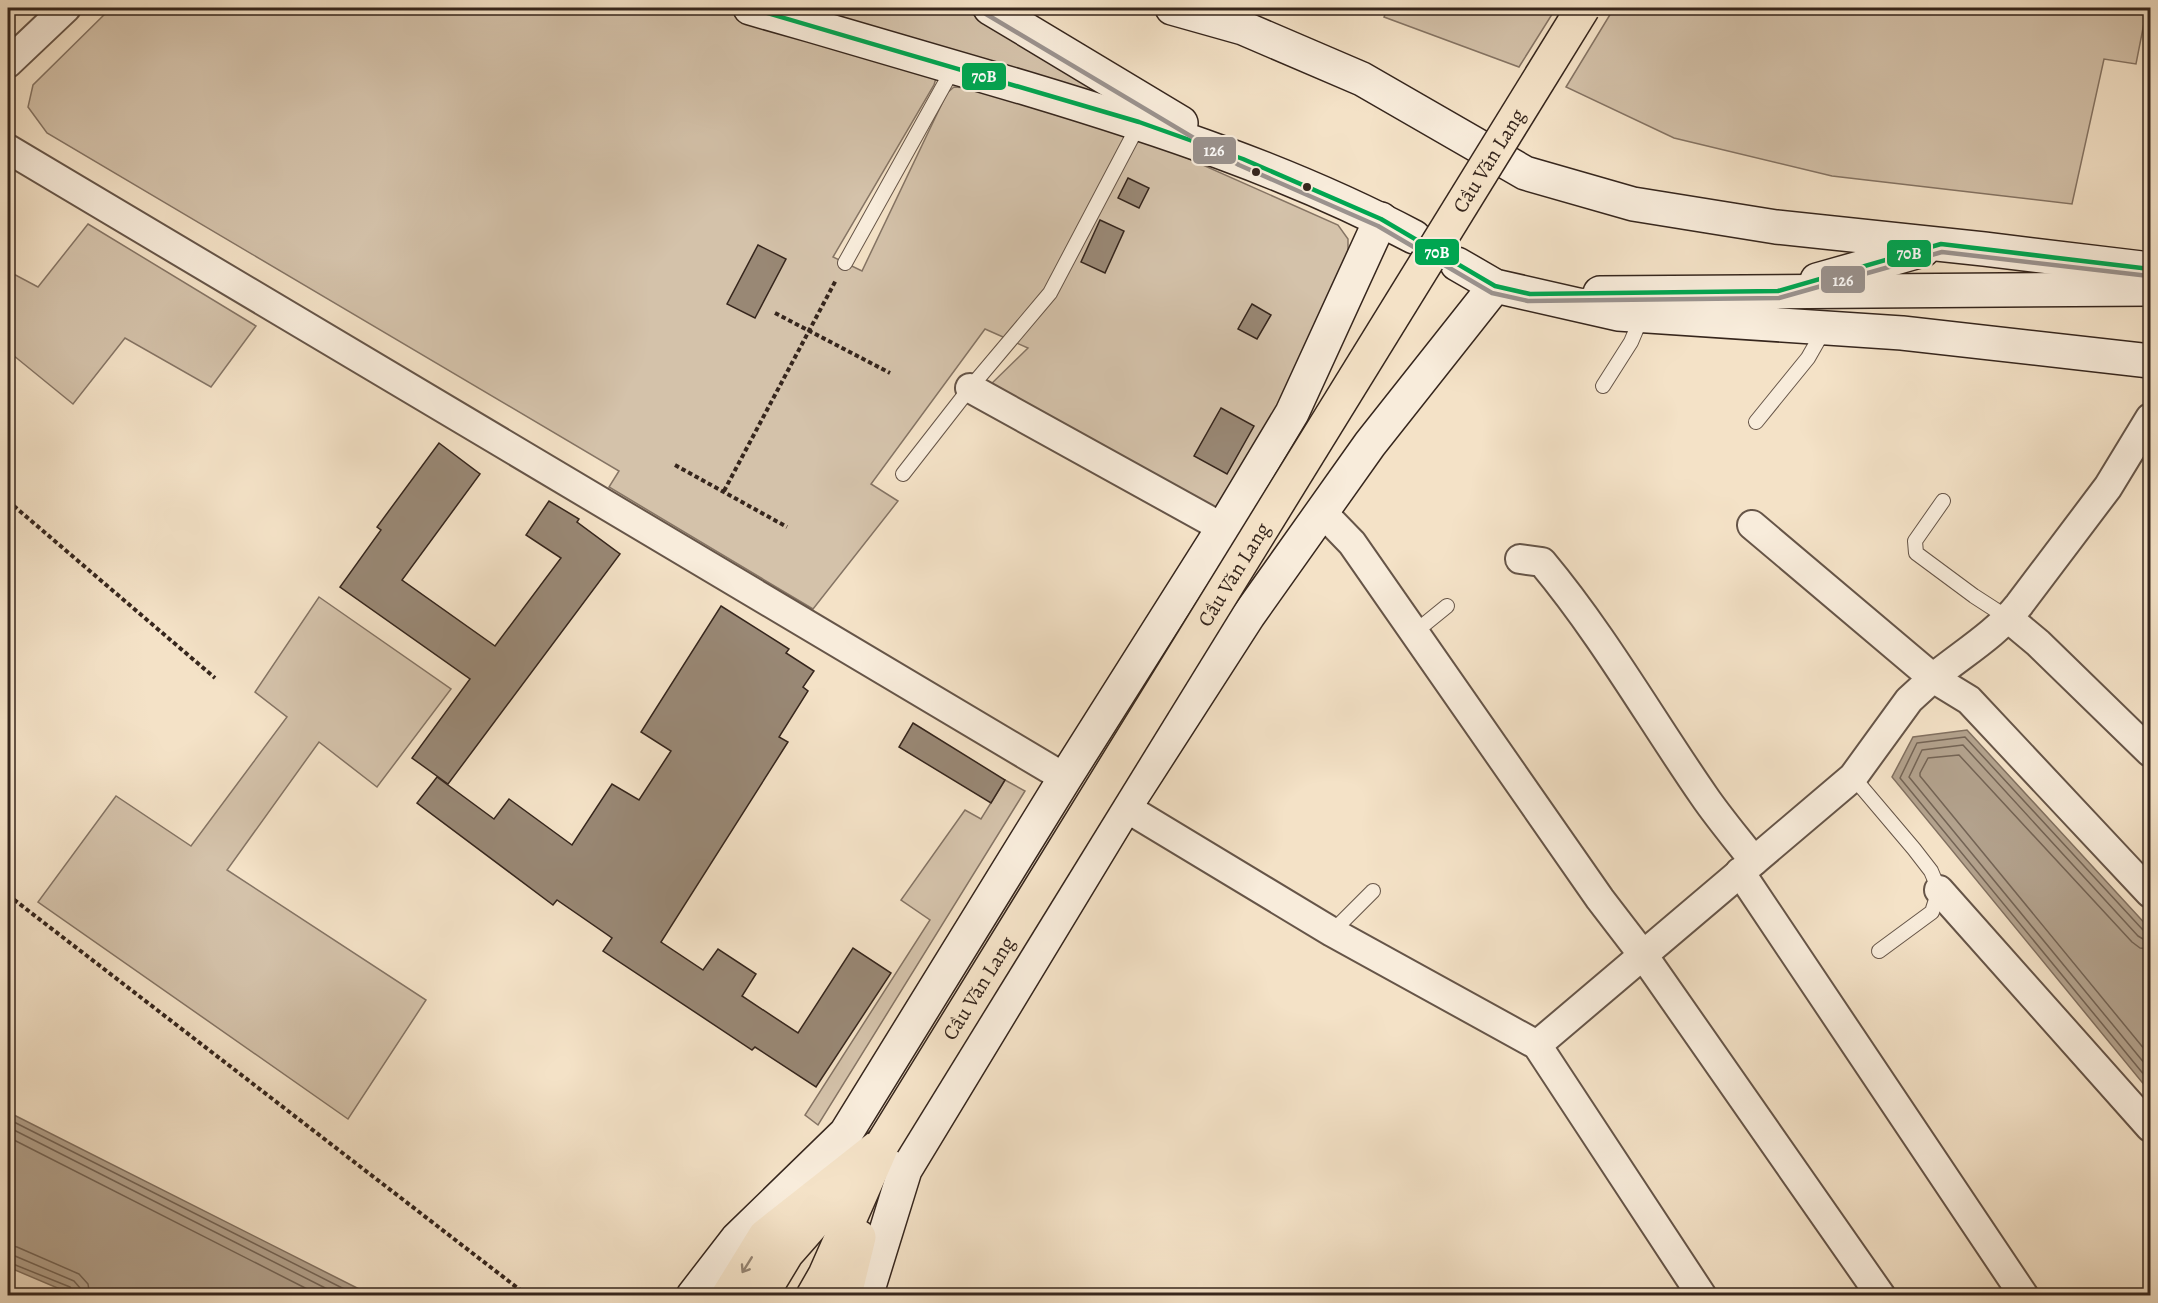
<svg xmlns="http://www.w3.org/2000/svg" width="2158" height="1303" viewBox="0 0 2158 1303" font-family="Alegreya,serif">
  <rect width="100%" height="100%" fill="#f4e2c7"/>
  <filter id="stains"><feTurbulence type="fractalNoise" baseFrequency=".00333" numOctaves="4"/><feColorMatrix values="0 0 0 0 .2 0 0 0 0 .09 0 0 0 0 .02 0 0 0 .5 -.17"/></filter>
  <radialGradient id="worn" r=".72"><stop offset=".6" stop-color="#630" stop-opacity="0"/><stop offset="1" stop-color="#630" stop-opacity=".3"/></radialGradient>
  <!-- green -->
  <g fill="#d4c2aa" stroke="#857464" stroke-width="1.5">
    <polygon points="111,8 714,8 927,71 936,78 934,85 833,257 862,271 947,93 954,87 968,88 1160,146 1338,225 1348,239 1348,253 1276,421 1215,512 988,387 1028,348 985,329 871,484 898,501 813,609 609,487 619,471 47,133 28,107 33,85"/>
    <polygon points="794,8 962,8 1140,112"/>
    <polygon points="1388,8 1556,8 1519,67 1384,17"/>
    <polygon points="1614,8 2147,8 2136,64 2104,59 2072,204 1832,176 1674,138 1566,87"/>
    <polygon points="88,224 256,326 211,387 125,338 73,404 8,351 8,271 38,287"/>
    <polygon points="319,597 451,689 377,787 319,742 227,870 426,1000 348,1119 38,902 116,796 191,846 287,717 255,692"/>
    <polygon points="1005,780 1025,791 818,1125 805,1115 930,920 901,900 965,810 981,819"/>
  </g>
  <!-- water -->
  <g fill="#b3a28d" stroke="#817060" stroke-width="1.5">
    <polygon points="1967,730 2150,929 2150,1092 1892,777 1913,737"/>
    <polygon points="8,1112 371,1295 74,1295 8,1267"/>
  </g>
  <g fill="none" stroke-linecap="round" stroke-linejoin="round">
    <!-- shore -->
    <g stroke="#746455" stroke-width="1.5">
      <polyline points="2150,933 2143,930 1965,737 1917,743 1900,778 2150,1082"/>
      <polyline points="2150,940 2143,939 2138,936 1963,745 1922,750 1909,777 2150,1070"/>
      <polyline points="2150,949 2140,948 2132,942 1959,755 1928,758 1920,773 1920,776 2150,1056"/>
      <polyline points="8,1119 358,1296"/>
      <polyline points="8,1127 341,1296"/>
      <polyline points="8,1137 321,1296"/>
      <polyline points="8,1245 17,1247 79,1274 88,1284 90,1296"/>
      <polyline points="8,1254 15,1256 74,1281 80,1288 81,1296"/>
      <polyline points="8,1262 70,1287 73,1291 74,1296"/>
    </g>
  </g>
  <!-- building -->
  <g fill="#998875" stroke="#36261d" stroke-width="1.5">
    <polygon points="1128,178 1149,188 1139,208 1118,198"/>
    <polygon points="1100,220 1124,231 1105,273 1081,262"/>
    <polygon points="758,245 786,259 755,318 727,304"/>
    <polygon points="1252,304 1271,315 1257,339 1238,329"/>
    <polygon points="1221,408 1254,426 1227,474 1194,456"/>
    <polygon points="439,443 480,474 402,580 495,646 561,558 526,535 549,501 579,519 577,522 620,554 448,784 412,758 470,679 340,587 381,530 377,527"/>
    <polygon points="721,606 789,649 786,653 814,671 803,687 808,691 779,737 788,742 661,942 703,970 718,949 756,974 742,996 798,1033 853,948 891,973 816,1087 755,1047 752,1050 603,951 612,938 557,900 553,905 417,803 437,777 494,819 509,799 572,845 612,784 639,800 671,751 641,732"/>
    <polygon points="913,723 1005,780 991,803 899,747"/>
  </g>
  <g fill="none" stroke-linecap="round" stroke-linejoin="round">
    <defs>
      <g id="service">
        <polyline points="845,263 954,67"/>
        <polyline points="1603,386 1631,342 1642,316"/>
        <polyline points="1756,422 1808,358 1824,330"/>
        <polyline points="903,474 970,388 1050,293 1139,124"/>
        <polyline points="1943,501 1915,541 1916,553 1974,596 2008,618"/>
        <polyline points="1415,632 1447,606"/>
        <polyline points="1853,777 1914,849 1931,871 1939,890 1932,912 1879,951"/>
        <polyline points="1332,932 1373,891"/>
      </g>
      <g id="minor">
        <polyline points="8,63 66,8"/>
        <polyline points="8,149 1065,778"/>
        <polyline points="970,388 1223,528"/>
        <polyline points="1322,512 1352,543 1600,899 1643,955 1881,1296"/>
        <path d="M1752,525L1933,678C1962,654 1995,635 2019,605L2108,487L2150,418"/>
        <path d="M1520,559L1542,562C1603,635 1650,718 1704,796C1719,818 1737,839 1754,861"/>
        <polyline points="2008,618 2038,643 2150,752"/>
        <polyline points="1125,807 1332,932 1537,1045 1702,1296"/>
        <polyline points="1740,872 2024,1296"/>
        <polyline points="1939,890 2150,1127"/>
        <polyline points="1537,1045 1853,777 1909,700 1933,678 1969,700 2150,893"/>
      </g>
      <g id="secondary">
        <path d="M750,8C842,34 934,61 1025,88C1158,128 1291,172 1414,237"/>
        <polyline points="990,8 1181,123"/>
        <polyline points="1172,8 1243,28 1362,79 1525,173 1633,204 1776,227 1984,249 2150,269"/>
        <polyline points="1457,264 1495,286 1618,314 1902,333 2150,361"/>
        <polyline points="1817,280 1923,250"/>
        <polyline points="1600,293 2150,289"/>
        <polyline points="693,1296 737,1239 846,1133 1065,778 1223,528 1292,413 1381,219"/>
        <polyline points="866,1296 905,1170 1125,807 1248,616 1370,444 1495,286"/>
      </g>
      <g id="primary">
        <polyline points="728,1296 765,1236 883,1143"/>
        <polyline points="761,1296 787,1253 831,1203"/>
        <polyline points="813,1296 825,1275 881,1148"/>
        <polyline points="841,1296 847,1286 859,1237"/>
      </g>
    </defs>
    <!-- service casing -->
    <use href="#service" stroke="#665548" stroke-width="16"/>
    <!-- minor casing -->
    <use href="#minor" stroke="#665548" stroke-width="32"/>
    <!-- secondary casing -->
    <use href="#secondary" stroke="#36261d" stroke-width="36"/>
    <!-- primary casing -->
    <use href="#primary" stroke="#36261d" stroke-width="36"/>
    <!-- path -->
    <g stroke="#36261d" stroke-width="4" stroke-dasharray="4.5 3" stroke-linecap="butt">
      <polyline points="775,313 890,373"/>
      <polyline points="675,465 787,527"/>
      <polyline points="724,491 836,280"/>
      <polyline points="8,501 215,678"/>
      <polyline points="8,895 528,1296"/>
    </g>
    <!-- service -->
    <use href="#service" stroke="#f8ecdb" stroke-width="14"/>
    <!-- minor -->
    <use href="#minor" stroke="#f8ecdb" stroke-width="28"/>
    <!-- secondary -->
    <use href="#secondary" stroke="#f8ecdb" stroke-width="33"/>
    <!-- primary -->
    <use href="#primary" stroke="#f4e2c7" stroke-width="33"/>
    <defs>
      <g id="primary-bridge">
        <path id="s1" d="M883,1143L1583,8"/>
      </g>
    </defs>
    <!-- primary-bridge casing -->
    <use href="#primary-bridge" stroke="#36261d" stroke-width="36" stroke-linecap="butt"/>
    <!-- primary-bridge -->
    <use href="#primary-bridge" stroke="#f4e2c7" stroke-width="33"/>
    <defs>
      <polyline id="bus-1" points="750,8 1139,122 1243,159 1381,219 1495,286 1530,294 1778,291 1941,244 2150,269"/>
      <polyline id="bus-2" points="986,14 1239,165 1378,226 1492,293 1528,301 1779,298 1942,252 2149,276"/>
    </defs>
    <!-- bus-1 casing -->
    <use href="#bus-1" stroke="#f8ecdb" stroke-width="9"/>
    <!-- bus-2 casing -->
    <use href="#bus-2" stroke="#f8ecdb" stroke-width="9"/>
    <!-- bus-1 -->
    <use href="#bus-1" stroke="#00a651" stroke-width="4.5"/>
    <!-- bus-2 -->
    <use href="#bus-2" stroke="#9a928e" stroke-width="4.5"/>
  </g>
  <!-- one-way arrows -->
  <defs><path id="oneway-shaft" d="M-6 0H5M1.5-3L5.5 0L1.5 3" fill="none" stroke-width="1.6" stroke-linecap="round" stroke-linejoin="round" transform="scale(1.5)"/></defs>
  <use stroke="#958472" href="#oneway-shaft" transform="translate(747 1265) rotate(122)"/>
  <!-- markers -->
  <g fill="#36261d" stroke="#f8ecdb" stroke-width="2">
    <circle cx="1256" cy="172" r="5"/>
    <circle cx="1307" cy="187" r="5"/>
  </g>
  <g text-anchor="middle" dominant-baseline="central" stroke-width="4.5" stroke-linejoin="round" paint-order="stroke">
    <!-- street labels -->
    <g font-size="21" fill="#36261d" stroke="#f8ecdb">
      <text stroke="none"><textPath href="#s1" startOffset="1154">Cầu Văn Lang</textPath></text>
      <text stroke="none"><textPath href="#s1" startOffset="668">Cầu Văn Lang</textPath></text>
      <text stroke="none"><textPath href="#s1" startOffset="182">Cầu Văn Lang</textPath></text>
    </g>
  </g>
  <g stroke="#f8ecdb" stroke-width="2">
    <rect x="961" y="62" width="46" height="29" rx="6" fill="#00a651"/>
    <rect x="1192" y="136" width="45" height="29" rx="6" fill="#9a928e"/>
    <rect x="1414" y="238" width="46" height="28" rx="6" fill="#00a651"/>
    <rect x="1886" y="239" width="46" height="29" rx="6" fill="#00a651"/>
    <rect x="1820" y="265" width="46" height="29" rx="6" fill="#9a928e"/>
  </g>
  <g font-size="16" text-anchor="middle" font-weight="bold" fill="#fff">
    <text x="984" y="82">70B</text>
    <text x="1214" y="156">126</text>
    <text x="1437" y="258">70B</text>
    <text x="1909" y="259">70B</text>
    <text x="1843" y="286">126</text>
  </g>
  <!-- margin -->
  <rect width="2158" height="1303" fill="none" stroke="#f4e2c7" stroke-width="30"/>
  <rect x="9" y="9" width="2140" height="1285" fill="none" stroke="#36261d" stroke-width="3"/>
  <rect x="15" y="15" width="2128" height="1273" fill="none" stroke="#36261d" stroke-width="1.5"/>
  <rect width="100%" height="100%" filter="url(#stains)"/>
  <rect width="100%" height="100%" fill="url(#worn)"/>
</svg>
